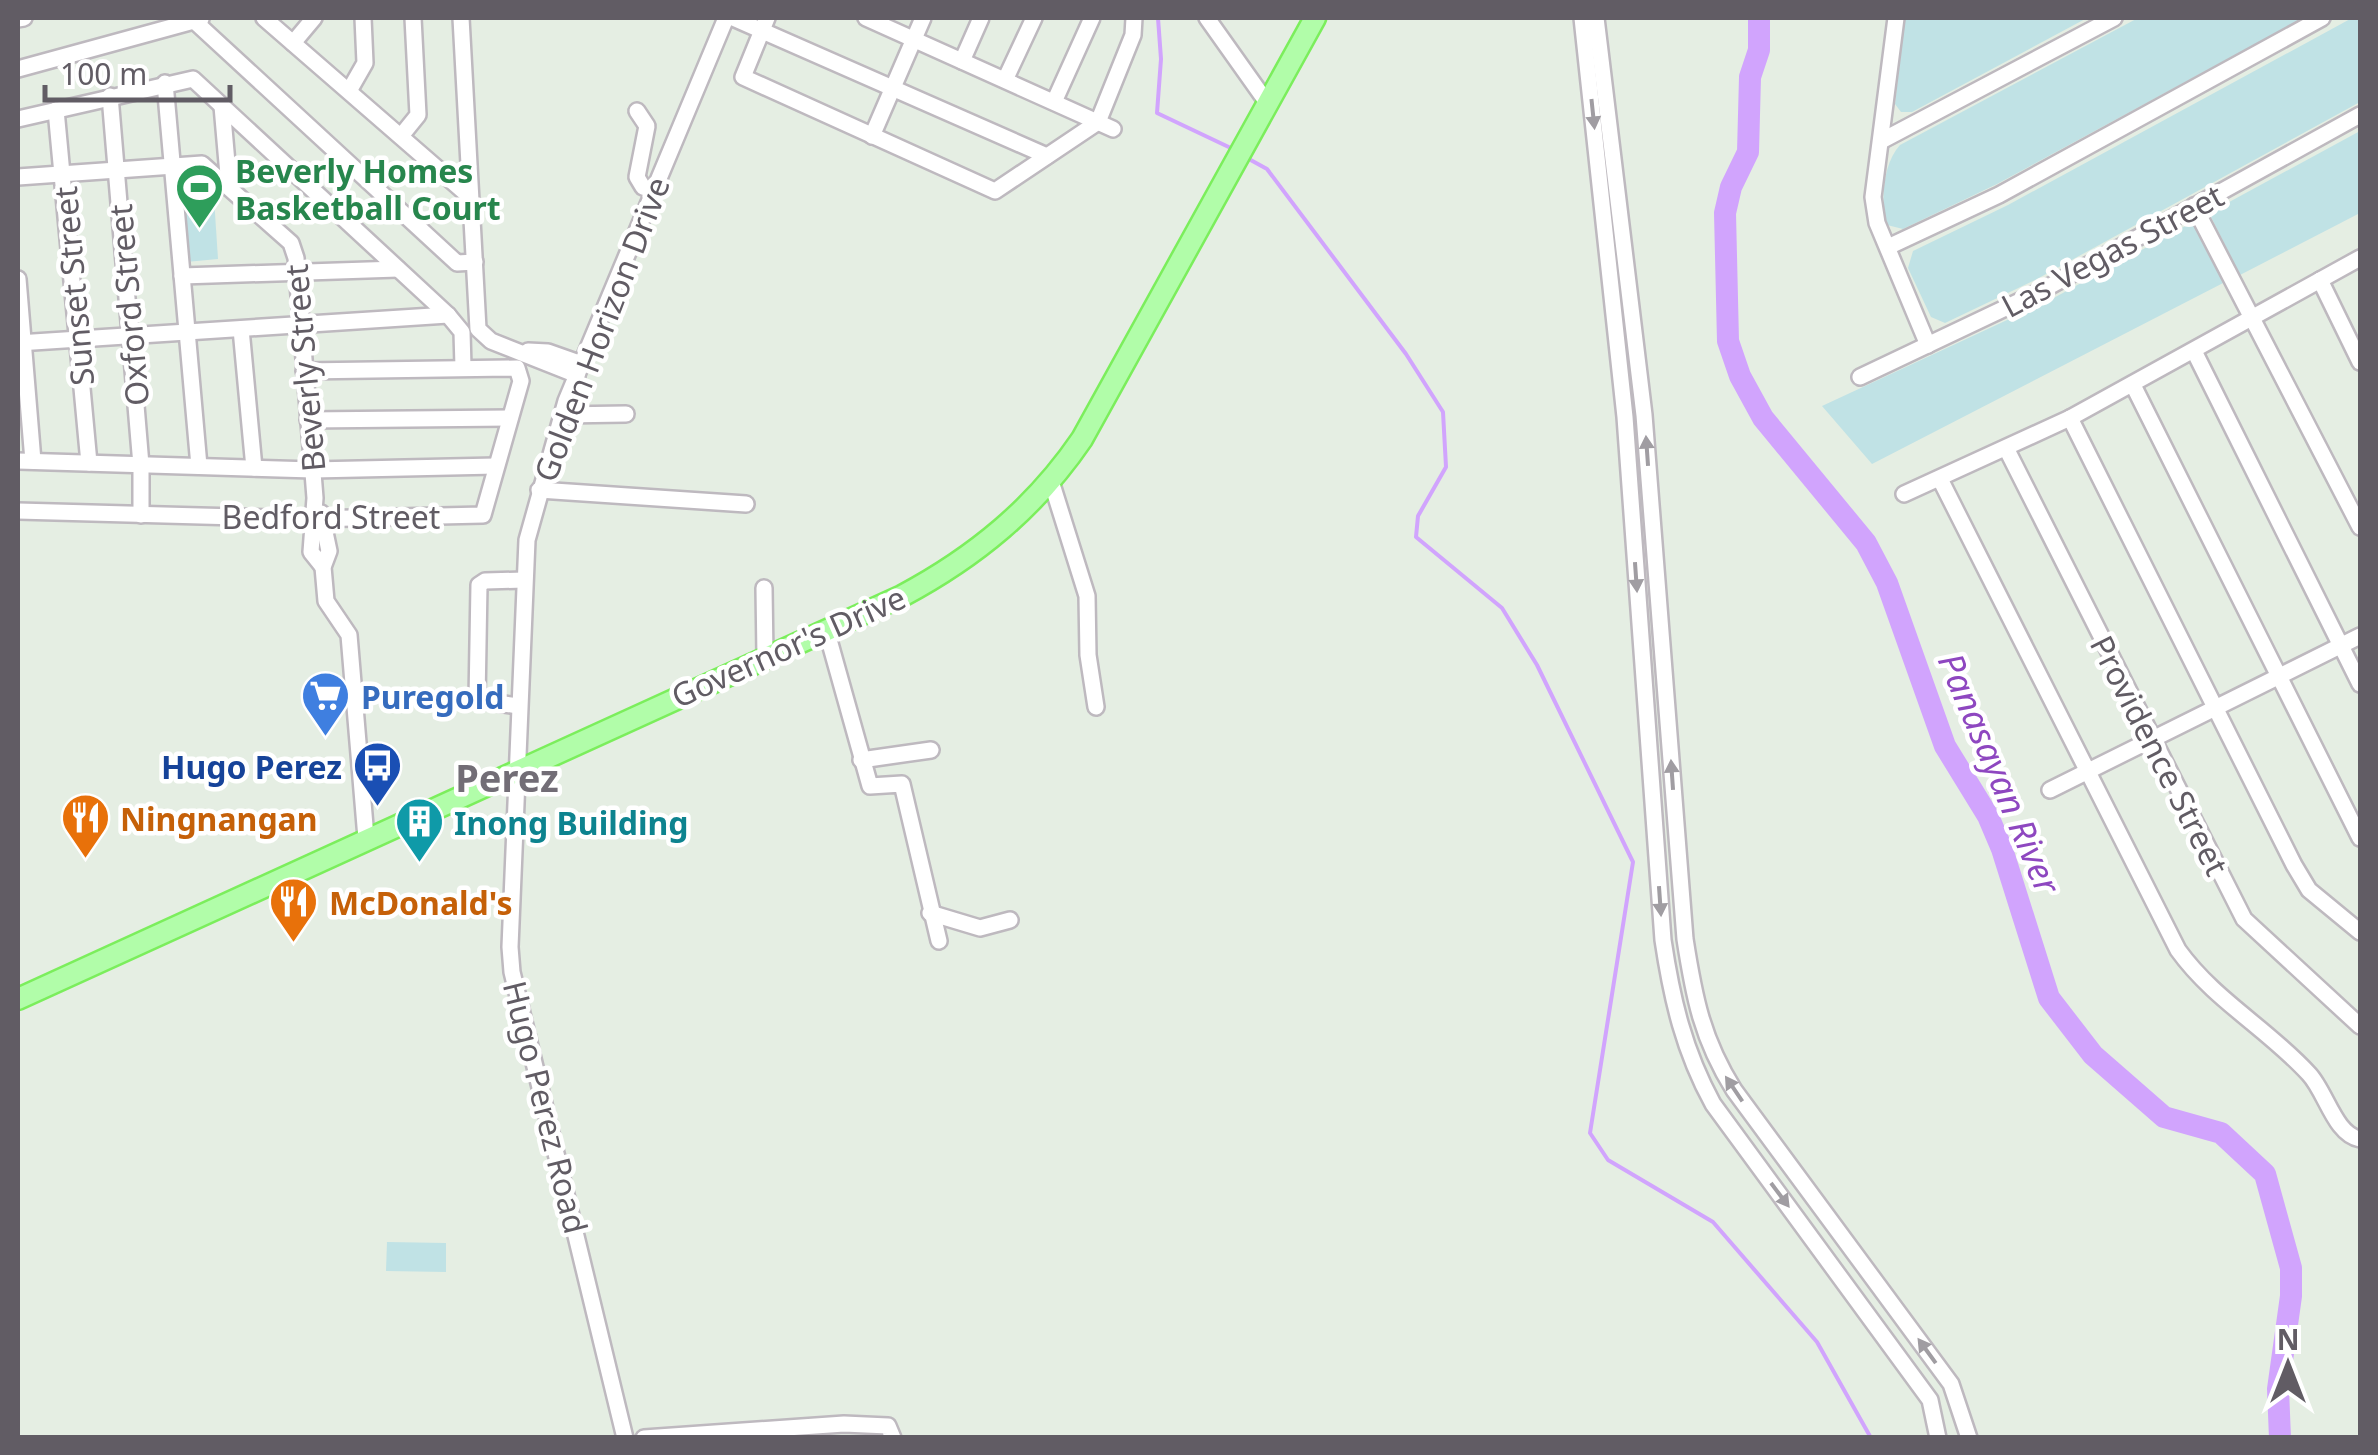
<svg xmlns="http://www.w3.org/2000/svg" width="2378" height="1455" viewBox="0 0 2378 1455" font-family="'Noto Sans',sans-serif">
  <rect width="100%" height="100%" fill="#e5eee3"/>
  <!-- green -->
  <g fill="#c0e2e5">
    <polygon points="1905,18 2087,18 1912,112 1901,112 1895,104"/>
    <path d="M2138,18H2303L1997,184L1903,229L1887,225C1880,202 1883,163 1900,145Z"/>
    <polygon points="2352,18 2360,18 2360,102 2037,279 1945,323 1931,317 1908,268 1913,251 2008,205"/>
    <polygon points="2360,131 2360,213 2240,275 2209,213"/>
    <polygon points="214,198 218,259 186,262 182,200"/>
    <polygon points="2191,223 2197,225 2227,281 1872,464 1822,406 2050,300"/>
    <polygon points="387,1242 446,1243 446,1272 386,1271"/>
  </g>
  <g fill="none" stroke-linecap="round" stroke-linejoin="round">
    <!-- stream -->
    <g stroke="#d1a4fd" stroke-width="4">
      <polyline points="1158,18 1161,59 1157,113 1235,150"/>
      <polyline points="1247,158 1267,169 1406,354 1443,412 1446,467 1418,516 1416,537 1502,608 1537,665 1633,862 1590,1133 1608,1160 1713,1222 1817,1342 1871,1438"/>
    </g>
    <!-- river -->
    <polyline stroke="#d1a4fd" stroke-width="22" points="1759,18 1759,50 1750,77 1748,152 1731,187 1725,213 1728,341 1740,376 1763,418 1866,543 1887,583 1945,746 1988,816 2002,849 2049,998 2093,1055 2164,1117 2221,1133 2265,1174 2291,1268 2291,1296 2278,1389 2280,1438"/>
    <defs>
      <g id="minor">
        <polyline points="191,18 457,263 475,262"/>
        <polyline points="264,18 469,196"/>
        <polyline points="461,18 478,329 491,341 577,375"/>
        <polyline points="733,18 1047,156"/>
        <polyline points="767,18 743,77 995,191 1098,122 1133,35 1134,18"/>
        <polyline points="866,18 1113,129"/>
        <polyline points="1207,18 1268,104"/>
        <path d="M1582,18L1625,417L1663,940C1672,1000 1684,1051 1713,1104L1930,1400L1938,1438"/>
        <path d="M1596,18L1644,415L1685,939C1694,997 1702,1039 1734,1090L1951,1384L1969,1438"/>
        <polyline points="1896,18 1873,197 1877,223 1928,345"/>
        <polyline points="18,19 24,18"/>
        <polyline points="293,43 314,18"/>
        <polyline points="962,61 981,18"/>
        <polyline points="18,69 201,19"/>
        <polyline points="1005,80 1034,18"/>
        <polyline points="165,83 199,466"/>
        <polyline points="349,91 365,63 363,18"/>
        <polyline points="110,96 141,465 141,515"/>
        <polyline points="1054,102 1092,18"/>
        <polyline points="222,106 229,186"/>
        <polyline points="56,110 89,463"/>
        <polyline points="637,111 647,126 637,177 643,187 653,190"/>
        <polyline points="18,119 193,79 448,315 462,332 463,367"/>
        <polyline points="401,136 418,115 413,18"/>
        <polyline points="872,136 923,18"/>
        <polyline points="1883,140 2114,18"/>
        <polyline points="18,177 202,164 291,243 296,258 315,498 311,552 323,567"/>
        <polyline points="2194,206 2360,527"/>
        <polyline points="1888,247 1999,195 2322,18"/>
        <polyline points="182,276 398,269"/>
        <polyline points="18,279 33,461"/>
        <polyline points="2320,280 2360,362"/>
        <polyline points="241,329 254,468"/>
        <polyline points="18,343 448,315"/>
        <polyline points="528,351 548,352 582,364"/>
        <polyline points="2194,351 2360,684"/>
        <polyline points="1860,377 2041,291 2360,115"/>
        <polyline points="2133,385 2360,838"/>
        <polyline points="562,415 626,414"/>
        <polyline points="2070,418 2294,865 2309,890 2360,932"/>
        <polyline points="308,420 510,418"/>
        <polyline points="2006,448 2244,919 2360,1026"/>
        <polyline points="18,461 313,470 496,466"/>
        <path d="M1940,479L2178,950C2214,1000 2268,1029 2309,1074C2326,1092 2335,1135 2360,1139"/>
        <polyline points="1051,481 1087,596 1088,655 1096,707"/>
        <polyline points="539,490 746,504"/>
        <polyline points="1904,494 2070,418 2360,258"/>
        <polyline points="18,511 310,519 483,515 521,381 517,368 304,371"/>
        <polyline points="321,513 329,551 323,567 326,601 349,635 366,838"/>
        <polyline points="764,588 765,657"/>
        <polyline points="826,629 870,786 902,784 939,941"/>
        <polyline points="518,706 477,700 479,585 485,581 524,580"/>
        <polyline points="861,760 931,750"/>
        <polyline points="2050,790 2360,636"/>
        <polyline points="930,913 980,928 1010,920"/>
        <polyline points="625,1438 512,972 510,947 527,540 566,401 726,18"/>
        <polyline points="644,1438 844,1424 888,1426 893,1438"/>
      </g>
      <path id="major" d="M18,999L902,596C975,557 1035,508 1082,439L1315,18"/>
    </defs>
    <!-- minor casing -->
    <use href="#minor" stroke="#beb9bf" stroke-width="20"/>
    <!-- major casing -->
    <use href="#major" stroke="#7bee5c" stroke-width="25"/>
    <!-- minor -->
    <use href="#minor" stroke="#fff" stroke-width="15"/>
    <!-- major -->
    <use href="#major" stroke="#b1fda9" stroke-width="20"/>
  </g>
  <!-- one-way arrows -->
  <defs><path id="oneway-solid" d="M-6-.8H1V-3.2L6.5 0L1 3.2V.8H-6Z" transform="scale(2.5)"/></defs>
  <g fill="#a09da2">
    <use href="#oneway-solid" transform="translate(1593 114) rotate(84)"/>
    <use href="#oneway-solid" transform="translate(1647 451) rotate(-94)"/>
    <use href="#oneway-solid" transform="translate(1636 577) rotate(86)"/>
    <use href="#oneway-solid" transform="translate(1672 775) rotate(-94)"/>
    <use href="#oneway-solid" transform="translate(1660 901) rotate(86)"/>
    <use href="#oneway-solid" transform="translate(1734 1089) rotate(-124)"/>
    <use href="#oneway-solid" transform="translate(1780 1195) rotate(53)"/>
    <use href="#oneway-solid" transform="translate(1927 1351) rotate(-126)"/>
  </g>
  <!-- icons -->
  <defs>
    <symbol id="stadium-pin" viewBox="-11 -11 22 30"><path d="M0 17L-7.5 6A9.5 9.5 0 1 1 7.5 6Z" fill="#2e9e5b" stroke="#fff"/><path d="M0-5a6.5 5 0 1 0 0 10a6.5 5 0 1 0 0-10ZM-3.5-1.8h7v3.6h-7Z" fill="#fff"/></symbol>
    <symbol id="supermarket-pin" viewBox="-11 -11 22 30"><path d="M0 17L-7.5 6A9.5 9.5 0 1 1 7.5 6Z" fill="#3f7fe0" stroke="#fff"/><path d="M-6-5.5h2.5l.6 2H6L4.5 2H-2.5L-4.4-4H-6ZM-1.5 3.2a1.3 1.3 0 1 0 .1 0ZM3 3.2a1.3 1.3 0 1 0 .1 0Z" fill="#fff"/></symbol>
    <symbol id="bus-pin" viewBox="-11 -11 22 30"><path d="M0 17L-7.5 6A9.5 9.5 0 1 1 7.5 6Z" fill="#1a4fb4" stroke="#fff"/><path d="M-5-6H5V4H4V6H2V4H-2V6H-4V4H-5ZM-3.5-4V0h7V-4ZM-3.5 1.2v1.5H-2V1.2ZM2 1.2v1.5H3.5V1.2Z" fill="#fff"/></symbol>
    <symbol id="restaurant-pin" viewBox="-11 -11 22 30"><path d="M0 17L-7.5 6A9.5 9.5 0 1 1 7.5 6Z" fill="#e8710a" stroke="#fff"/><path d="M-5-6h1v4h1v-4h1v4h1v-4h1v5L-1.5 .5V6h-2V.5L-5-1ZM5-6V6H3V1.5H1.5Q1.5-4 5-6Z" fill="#fff"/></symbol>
    <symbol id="building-pin" viewBox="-11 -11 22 30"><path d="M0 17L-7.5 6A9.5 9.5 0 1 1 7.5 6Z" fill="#0f9aa8" stroke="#fff"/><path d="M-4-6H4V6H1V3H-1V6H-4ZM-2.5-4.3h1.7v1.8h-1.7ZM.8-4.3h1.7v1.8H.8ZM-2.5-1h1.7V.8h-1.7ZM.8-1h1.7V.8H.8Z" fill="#fff"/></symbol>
  </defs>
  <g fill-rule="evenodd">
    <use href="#stadium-pin" x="172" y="160" width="55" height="75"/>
    <use href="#supermarket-pin" x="298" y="668" width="55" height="75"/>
    <use href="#bus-pin" x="350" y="738" width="55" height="75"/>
    <use href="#restaurant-pin" x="58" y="790" width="55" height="75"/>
    <use href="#building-pin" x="392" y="794" width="55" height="75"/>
    <use href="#restaurant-pin" x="266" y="874" width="55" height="75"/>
  </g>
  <g text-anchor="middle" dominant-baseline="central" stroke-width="9" stroke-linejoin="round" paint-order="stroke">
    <!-- leisure labels -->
    <g font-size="32" font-weight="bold" fill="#27864d" stroke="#fff" text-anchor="start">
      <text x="235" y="170">Beverly Homes<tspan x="235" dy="37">Basketball Court</tspan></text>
    </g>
    <!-- street labels -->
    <g font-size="32" fill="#615c64" stroke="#fff">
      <text transform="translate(2112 250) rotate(-28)">Las Vegas Street</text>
      <text transform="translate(73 286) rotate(-95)">Sunset Street</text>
      <text transform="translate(128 305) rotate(-95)">Oxford Street</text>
      <text transform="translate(601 329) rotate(-69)">Golden Horizon Drive</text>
      <text transform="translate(304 368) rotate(-95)">Beverly Street</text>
      <text x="331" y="516">Bedford Street</text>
      <text transform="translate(788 646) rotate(-24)">Governor's Drive</text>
      <text transform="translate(2160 755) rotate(63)">Providence Street</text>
      <text transform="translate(546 1107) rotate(76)">Hugo Perez Road</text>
    </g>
    <!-- shop labels -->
    <g font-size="32" font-weight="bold" fill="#366cbe" stroke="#fff" text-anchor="start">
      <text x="361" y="696">Puregold</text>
    </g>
    <!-- transit labels -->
    <g font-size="32" font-weight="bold" fill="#164399" stroke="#fff" text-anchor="end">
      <text x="342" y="766">Hugo Perez</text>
    </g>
    <!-- food labels -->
    <g font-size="32" font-weight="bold" fill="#c56008" stroke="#fff" text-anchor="start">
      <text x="120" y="818">Ningnangan</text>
      <text x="329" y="902">McDonald's</text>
    </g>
    <!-- culture labels -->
    <g font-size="32" font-weight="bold" fill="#0d838f" stroke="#fff" text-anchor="start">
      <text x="454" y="822">Inong Building</text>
    </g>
    <!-- water labels -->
    <g font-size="35" font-style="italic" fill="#8e47c0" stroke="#fff">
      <text transform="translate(2000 773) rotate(67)">Panasayan River</text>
    </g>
    <!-- quarter labels -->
    <g font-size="38" font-weight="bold" fill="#726d76" stroke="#fff">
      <text x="507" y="777">Perez</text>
    </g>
  </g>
  <!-- border -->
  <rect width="2378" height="1455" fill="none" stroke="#615c64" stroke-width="40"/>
  <!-- north arrow -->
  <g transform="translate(2288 1365)" stroke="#ffffff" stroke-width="8" paint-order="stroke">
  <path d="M0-8L18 38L0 25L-18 38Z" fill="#615c64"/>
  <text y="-15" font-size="28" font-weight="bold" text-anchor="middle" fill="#615c64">N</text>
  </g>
  <!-- scale -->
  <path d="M45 85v15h185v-15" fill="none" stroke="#615c64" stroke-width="5"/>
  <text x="60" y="85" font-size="30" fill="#615c64" stroke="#ffffff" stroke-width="8" paint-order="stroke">100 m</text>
</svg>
